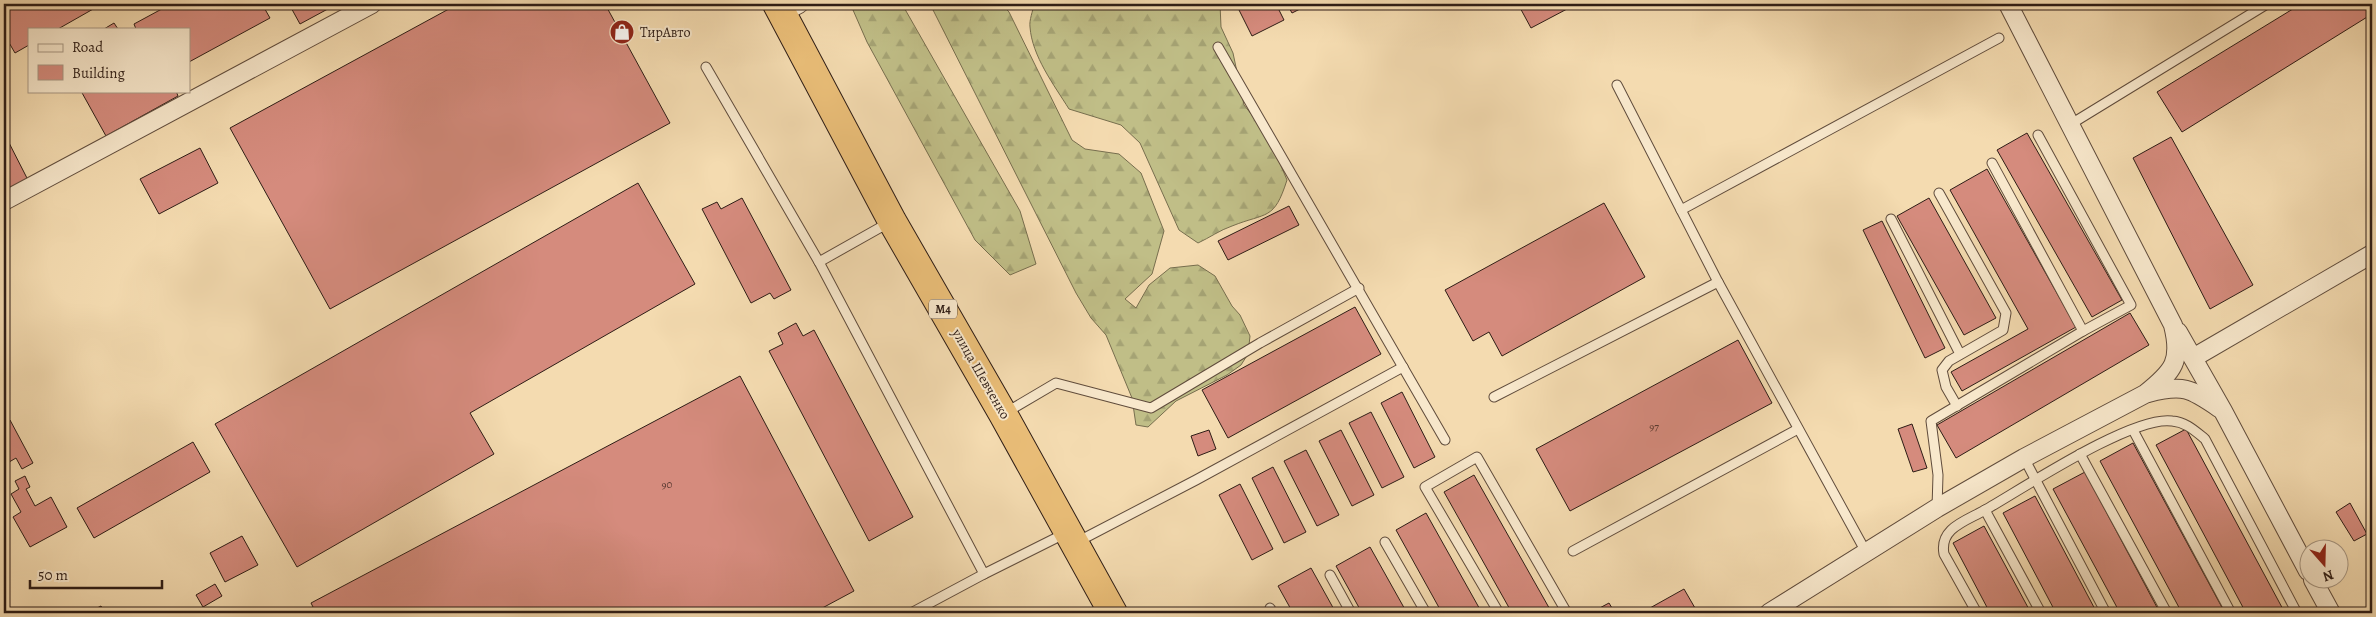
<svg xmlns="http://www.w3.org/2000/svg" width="2376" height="617" viewBox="0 0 2376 617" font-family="Alegreya,serif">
  <defs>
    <pattern id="forest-firs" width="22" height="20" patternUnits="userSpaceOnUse" patternTransform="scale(1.25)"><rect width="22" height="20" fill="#c0be87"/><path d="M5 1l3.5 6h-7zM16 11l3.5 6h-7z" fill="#a5a374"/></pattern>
  </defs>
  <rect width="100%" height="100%" fill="#f4dbb0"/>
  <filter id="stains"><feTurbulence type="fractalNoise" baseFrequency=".004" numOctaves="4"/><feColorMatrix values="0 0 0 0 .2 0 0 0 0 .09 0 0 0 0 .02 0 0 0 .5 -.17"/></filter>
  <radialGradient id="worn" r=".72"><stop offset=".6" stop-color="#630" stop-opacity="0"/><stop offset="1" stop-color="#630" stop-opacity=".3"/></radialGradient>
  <!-- forest -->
  <g fill="url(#forest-firs)" stroke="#776e4e">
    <polygon points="857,4 902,4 1020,211 1036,264 1010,275 975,240 867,42 853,10"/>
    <polygon points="930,4 1002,4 1009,12 1072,140 1085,149 1119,154 1141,173 1164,231 1152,274 1125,299 1136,308 1149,285 1170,268 1198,265 1215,276 1232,306 1240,315 1250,336 1248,354 1241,365 1227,375 1176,401 1148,427 1136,425 1132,398 1106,335 1091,318 1076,293"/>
    <path d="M1034,4H1220L1221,27L1233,53L1244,105L1268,135L1287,180C1274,221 1267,212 1232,226C1220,230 1209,238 1198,243L1179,230L1140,143L1121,125L1069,109C1054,85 1032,56 1030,27C1029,20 1033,11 1034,4Z"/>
  </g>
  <!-- building -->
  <g fill="#d58b7d" stroke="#2e1d16">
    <polygon points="4,4 102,4 58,29 29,29 29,45 15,53 4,34"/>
    <polygon points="171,4 262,4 270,18 189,62 189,29 136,29 134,24"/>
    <polygon points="289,4 337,4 300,24"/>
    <polygon points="458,4 605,4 670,123 330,309 230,128"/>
    <polygon points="1236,4 1276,4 1284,20 1252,36"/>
    <polygon points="1287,4 1310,4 1292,13"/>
    <polygon points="1518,4 1564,4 1567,9 1531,28"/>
    <polygon points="2301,4 2372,4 2372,14 2182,132 2157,92"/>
    <polygon points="114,23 118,29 104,29"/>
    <polygon points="81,91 176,91 178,96 106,136"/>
    <polygon points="4,133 30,184 4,198"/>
    <polygon points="2027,133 2122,300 2092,317 1997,150"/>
    <polygon points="2171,137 2253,285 2210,309 2133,158"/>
    <polygon points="200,148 218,183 159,214 140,179"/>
    <polygon points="1987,169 2076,327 1962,391 1951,372 2028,329 1950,190"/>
    <polygon points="638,183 695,284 470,413 494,454 297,567 215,424"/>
    <polygon points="742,198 791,290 774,299 770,293 751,303 702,209 717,202 721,209"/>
    <polygon points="1929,198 1996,318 1964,335 1897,216"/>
    <polygon points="1604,203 1645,277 1502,356 1489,332 1473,341 1445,290"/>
    <polygon points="1289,206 1299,225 1228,260 1218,241"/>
    <polygon points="1882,221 1945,348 1925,358 1863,230"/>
    <polygon points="1355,307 1381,354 1228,438 1202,390"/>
    <polygon points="2130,313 2149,345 1956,458 1937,425"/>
    <polygon points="796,323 803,336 814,330 913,517 869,541 769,351 783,344 778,333"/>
    <polygon points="1738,340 1772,403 1570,511 1536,449"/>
    <polygon points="740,376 854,591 813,613 316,613 311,603"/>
    <polygon points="1402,392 1435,457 1414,468 1381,403"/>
    <polygon points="1371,412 1404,477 1382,488 1349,423"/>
    <polygon points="10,420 33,463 22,469 16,458 4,465 4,424"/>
    <polygon points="1912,424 1927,468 1913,472 1898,429"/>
    <polygon points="2186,429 2285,613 2246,613 2156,445"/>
    <polygon points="1209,430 1216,449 1198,456 1191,436"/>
    <polygon points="1341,430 1374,495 1352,506 1319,441"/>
    <polygon points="193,442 210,472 94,538 77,508"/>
    <polygon points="2133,443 2225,613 2182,613 2100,461"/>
    <polygon points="1306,450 1339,515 1317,526 1284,461"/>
    <polygon points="1273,467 1306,532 1284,543 1252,478"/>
    <polygon points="2085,472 2160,613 2120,613 2053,489"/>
    <polygon points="1474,475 1552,613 1512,613 1444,492"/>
    <polygon points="25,476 30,487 26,489 35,506 51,497 67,527 30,547 13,517 21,512 11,494 19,489 15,481"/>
    <polygon points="1240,484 1273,549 1252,560 1219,495"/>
    <polygon points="2035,496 2097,613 2056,613 2003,513"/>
    <polygon points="2350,503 2367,534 2354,541 2336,512"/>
    <polygon points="1426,513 1482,613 1442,613 1396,530"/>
    <polygon points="1984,526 2031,613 1990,613 1953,543"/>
    <polygon points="242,536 258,565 225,582 210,553"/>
    <polygon points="1370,547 1407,613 1362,613 1336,566"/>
    <polygon points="1311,568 1336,613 1293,613 1278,586"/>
    <polygon points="215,584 222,596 203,607 196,595"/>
    <polygon points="1684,589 1695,608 1686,613 1641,613"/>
    <polygon points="1609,603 1615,613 1595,613 1594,611"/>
    <polygon points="101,606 105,613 87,613"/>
    <polygon points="1257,608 1260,613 1247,613"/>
  </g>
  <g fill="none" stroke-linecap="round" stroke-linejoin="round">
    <defs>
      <g id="lane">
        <polyline points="1218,47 1445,440"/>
        <polyline points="706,67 819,262 984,574 1066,533"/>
        <polyline points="1617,85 1718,282 1866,552"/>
        <polyline points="2071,124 2267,4"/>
        <polyline points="1992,163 2083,331"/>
        <polyline points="1939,193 2006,313 2003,330 1949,361 1942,370 1946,387 1957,406"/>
        <polyline points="1681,210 1999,38"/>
        <polyline points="1891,219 1960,354"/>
        <polyline points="819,262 890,222"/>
        <polyline points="1494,397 1718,282"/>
        <polyline points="1005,413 1056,383 1151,408 1260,343 1359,288"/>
        <polyline points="2133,430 2231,613"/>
        <polyline points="2080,454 2167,613"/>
        <polyline points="2024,458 2106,613"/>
        <polyline points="1937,508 1938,475 1931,421 2083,331 2131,305 2038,135"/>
        <polyline points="1077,542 1196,480 1403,367"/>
        <polyline points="1385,542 1426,613"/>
        <polyline points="1573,551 1798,429"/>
        <polyline points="1330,575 1351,613"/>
        <polyline points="1270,608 1273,613"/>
        <polyline points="911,613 984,574"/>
        <polyline points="1499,613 1425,487 1477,457 1567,613"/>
        <path d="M1977,613L1944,554C1939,528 1966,521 1985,510"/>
        <path d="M2041,613L1985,510C2022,489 2133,415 2172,421C2186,422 2195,431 2205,439L2297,613"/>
      </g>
      <g id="street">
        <polyline points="782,13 799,4"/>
        <polyline points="4,201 372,4"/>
        <polyline points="2178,332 2223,411 2308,571"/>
        <polyline points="2193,358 2372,254"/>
        <path d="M2148,393C2183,384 2190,388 2219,408"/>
        <polyline points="2313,580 2331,613"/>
        <path d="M1769,613L1937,508L2024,458L2145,394C2174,371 2182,361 2173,325L2008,4"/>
      </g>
      <polyline id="highway" points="777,4 892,221 1003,414 1113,613"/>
    </defs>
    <!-- lane casing -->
    <use href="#lane" stroke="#604c3c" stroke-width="11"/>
    <!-- street casing -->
    <use href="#street" stroke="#604c3c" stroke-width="20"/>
    <!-- highway casing -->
    <use href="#highway" stroke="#2e1d16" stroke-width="30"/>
    <!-- lane -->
    <use href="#lane" stroke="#f8e8cc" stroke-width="9"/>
    <!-- street -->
    <use href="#street" stroke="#f8e8cc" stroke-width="18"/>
    <!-- highway -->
    <use href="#highway" stroke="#eabe78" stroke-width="28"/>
  </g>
  <!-- icons -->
  <defs>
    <symbol id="shop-disc" viewBox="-11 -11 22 22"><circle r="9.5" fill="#8f2418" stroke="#f8e8cc"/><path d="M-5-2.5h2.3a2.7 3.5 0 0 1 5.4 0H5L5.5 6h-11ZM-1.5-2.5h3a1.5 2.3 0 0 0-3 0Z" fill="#fff"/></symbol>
  </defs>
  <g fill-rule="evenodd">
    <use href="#shop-disc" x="608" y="18" width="28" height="28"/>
  </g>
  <g text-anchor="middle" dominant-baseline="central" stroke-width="4" stroke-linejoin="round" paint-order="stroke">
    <!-- number labels -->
    <g font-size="11" fill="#583830">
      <text x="1654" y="426">97</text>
      <text x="667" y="484">90</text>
    </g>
    <!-- shield labels -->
    <rect fill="#f8e8cc" stroke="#6b5a4d" stroke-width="1" x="929" y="299.5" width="28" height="19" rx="4"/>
    <g font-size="12" font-weight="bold" fill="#2e1d16">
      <text x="943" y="309">M4</text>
    </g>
    <!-- poi labels -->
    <g font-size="14" fill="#2e1d16" stroke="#f8e8cc" text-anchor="start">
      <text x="640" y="32">ТирАвто</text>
    </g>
    <!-- street labels -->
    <g font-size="14" fill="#2e1d16" stroke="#f8e8cc">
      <text transform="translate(981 374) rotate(60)">улица Шевченко</text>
    </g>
  </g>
  <!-- margin -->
  <rect width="2376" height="617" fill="none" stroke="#f4dbb0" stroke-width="20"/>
  <rect x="5" y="5" width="2366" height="607" fill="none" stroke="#2e1d16" stroke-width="2.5"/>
  <rect x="10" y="10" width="2356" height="597" fill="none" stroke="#2e1d16"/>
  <!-- legend -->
  <rect x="28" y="28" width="162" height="65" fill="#f8e8cc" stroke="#a79783"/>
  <rect x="38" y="44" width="25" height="8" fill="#f8e8cc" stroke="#a79783"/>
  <text x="72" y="52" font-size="15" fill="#2e1d16">Road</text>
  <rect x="38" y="65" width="25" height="15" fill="#d58b7d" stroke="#a79783"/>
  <text x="72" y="78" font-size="15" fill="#2e1d16">Building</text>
  <!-- north arrow -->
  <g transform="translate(2324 564) rotate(160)"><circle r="24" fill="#f8e8cc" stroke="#a79783"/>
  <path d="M0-4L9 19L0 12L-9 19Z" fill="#8f2418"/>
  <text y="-8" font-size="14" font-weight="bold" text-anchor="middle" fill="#2e1d16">N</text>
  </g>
  <!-- scale -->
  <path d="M30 580v8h132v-8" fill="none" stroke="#2e1d16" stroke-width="2.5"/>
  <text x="38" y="580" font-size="15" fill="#2e1d16" stroke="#f8e8cc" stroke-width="4" paint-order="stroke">50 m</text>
  <rect width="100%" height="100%" filter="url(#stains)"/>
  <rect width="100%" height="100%" fill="url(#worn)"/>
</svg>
